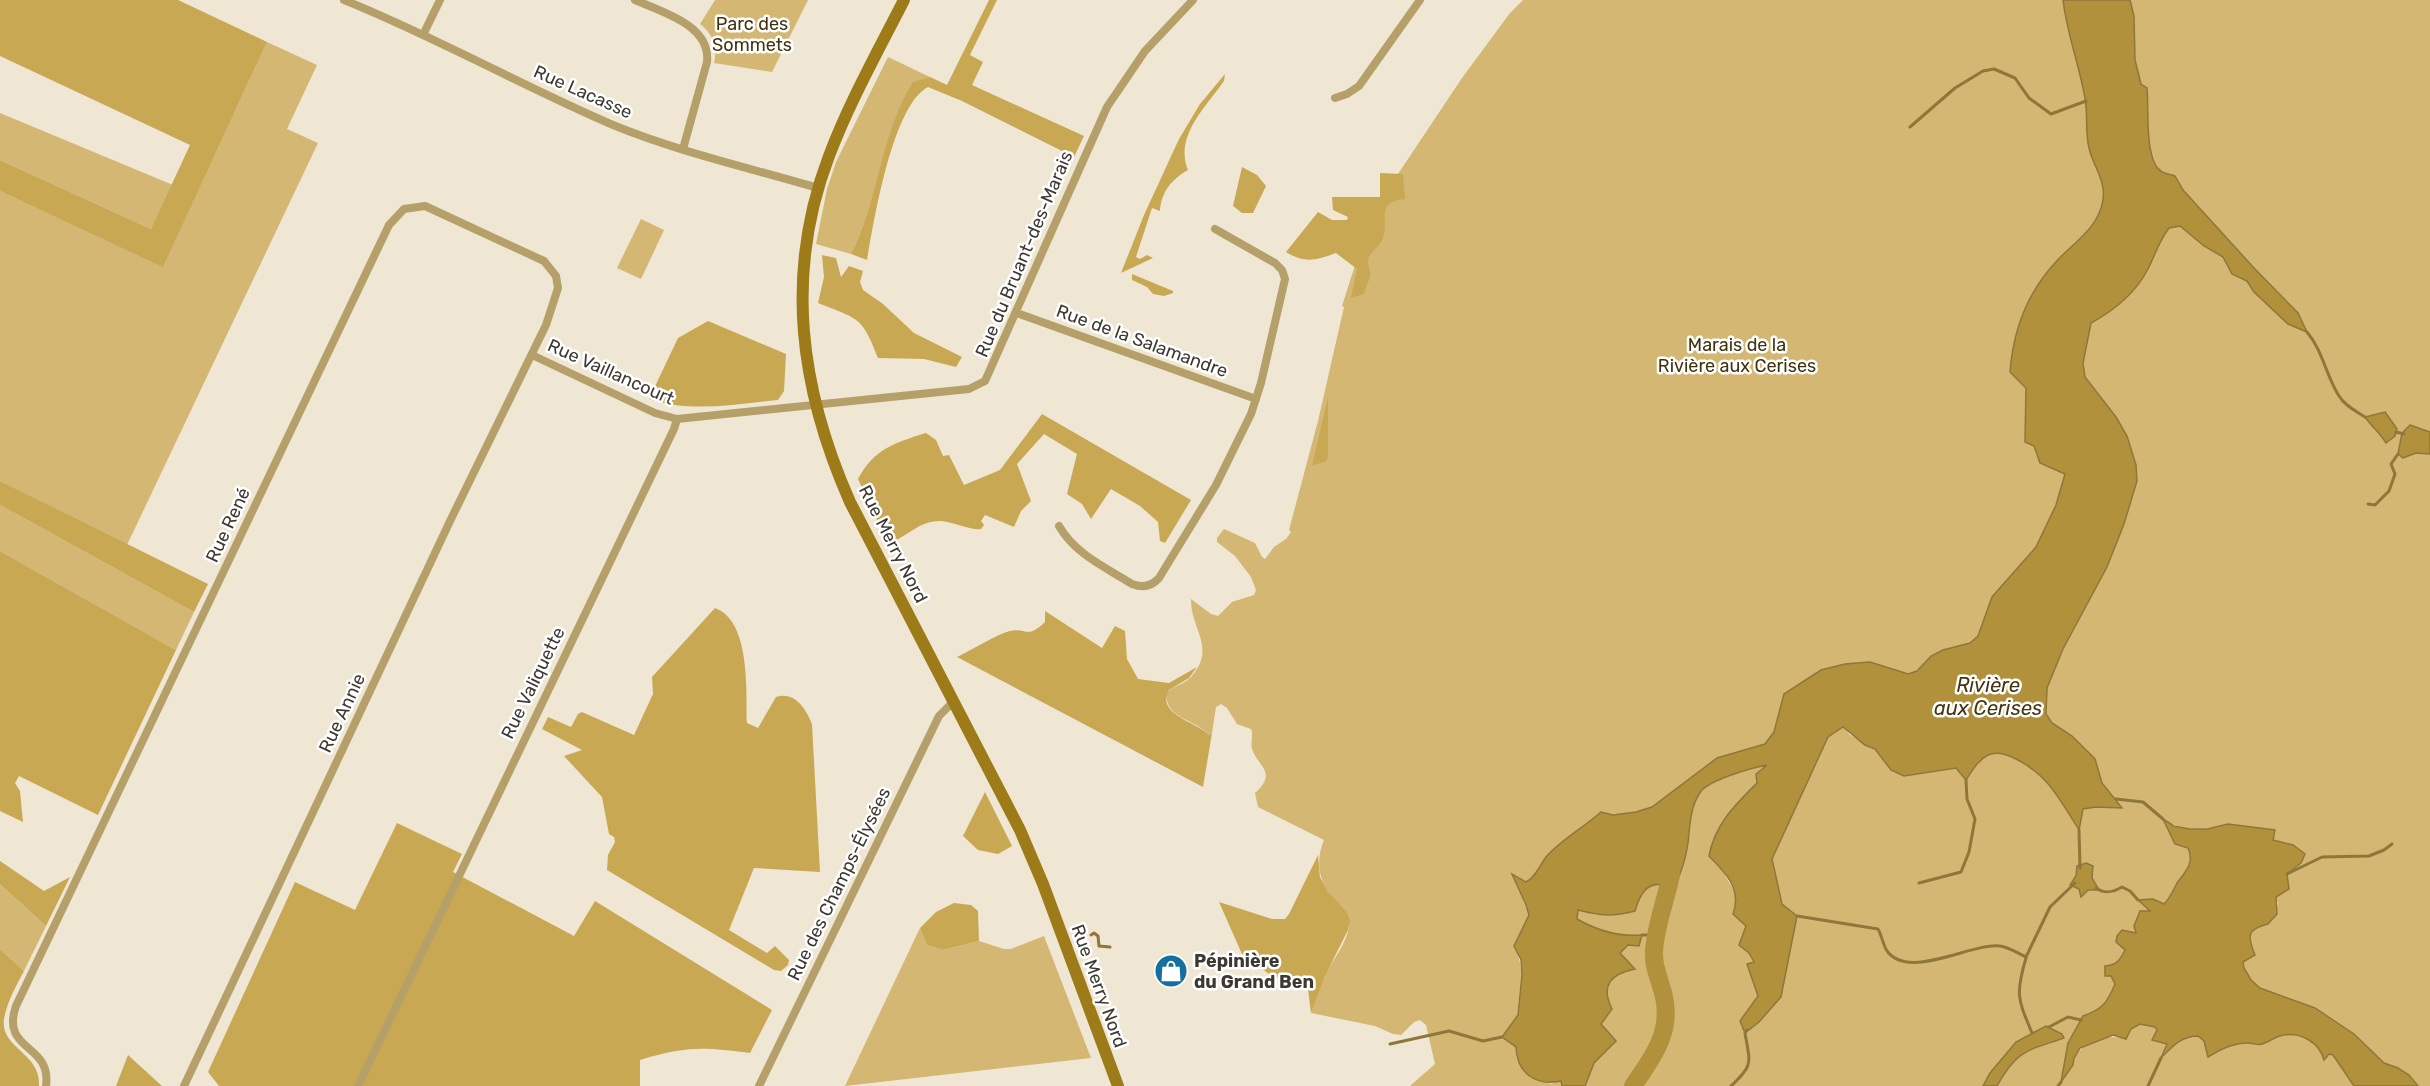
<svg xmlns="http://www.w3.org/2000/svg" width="2430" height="1086" viewBox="0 0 2430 1086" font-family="Rubik,sans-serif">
  <rect width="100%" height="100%" fill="#efe7d4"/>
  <!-- green -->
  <g fill="#d3b773" fill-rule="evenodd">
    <path d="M715,0H808L772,72L714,63C718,47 713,34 700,24Z"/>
    <path d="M1523,0H2430V1086H2418L2409,1075L2398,1068L2384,1063L2375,1057L2354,1034L2331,1018L2315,1008L2260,988L2251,980L2244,968L2243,962L2250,942L2251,933L2256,927L2268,924L2278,904L2276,897L2287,882V874L2293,869L2225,825C2203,830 2184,831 2164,820L2175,844L2188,848C2195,863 2185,872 2177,883C2173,891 2170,898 2164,904L2153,899L2139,900L2151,911L2119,961L2113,965L2105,966V976H2111L2115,984C2107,1003 2103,1009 2083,1016L2068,1042L2067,1060L2074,1058C2085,1040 2106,1033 2126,1039L2131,1029L2139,1024L2155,1027L2163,1042L2167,1044L2163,1056C2173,1045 2182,1036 2198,1036L2204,1041L2208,1057C2221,1049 2233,1043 2248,1043C2253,1043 2257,1046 2262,1044C2269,1042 2276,1037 2284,1035C2301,1032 2319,1043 2325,1059L2329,1053L2333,1055L2354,1086H1997C2009,1063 2014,1057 2039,1046L2046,1026L2016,1042L1983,1086H1585L1594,1063L1616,1041L1601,1024L1612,1009C1600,986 1611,974 1634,970L1619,953L1622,948L1642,936C1617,935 1599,932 1577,919L1578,910C1599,917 1614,917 1635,911C1639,897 1646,881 1663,884L1666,898C1678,884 1683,866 1687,847C1691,826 1688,796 1711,784C1728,774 1750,770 1768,764L1757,783L1724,819L1720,867L1737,895L1733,914L1746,926L1749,953L1754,962L1747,965L1758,996L1740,1021L1746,1033L1759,1022L1781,997L1797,916L1782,904L1772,859L1828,737L1843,727L1850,735L1875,749L1904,776L1957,768L1979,761L1989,754L2004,753L2032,766L2051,785L2078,830L2083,809L2096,807L2122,808L2102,783L2095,759L2072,736L2052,723L2046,714L1913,702L1806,735L1717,758L1652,807L1636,812L1613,815L1601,813C1583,828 1562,840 1546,857C1540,865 1536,878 1526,882L1513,875L1529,915L1514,946C1524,967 1521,976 1519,997C1517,1016 1516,1037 1516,1056L1550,1084L1562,1081V1086H1410L1435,1064L1426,1025L1420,1020L1414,1022L1401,1035L1393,1034L1375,1026L1311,1013C1315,1001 1319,989 1324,978C1331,961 1349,942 1349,923C1349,914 1343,909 1337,904C1320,886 1314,863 1324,840L1258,807L1255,793C1278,772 1258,767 1252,749C1250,742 1254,736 1251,729L1237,724L1227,708L1221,704L1216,707L1212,733L1209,735C1194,718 1166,720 1166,693C1173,686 1183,685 1190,678C1218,648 1190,629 1191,599L1211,614L1218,616L1232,602L1254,595L1256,590L1251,577L1235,556L1217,542V538L1224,529L1255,543L1262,557L1265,559L1274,547L1286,539L1291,532L1289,530L1318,421L1344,307L1342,306L1357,259L1398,174L1462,78L1510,13ZM2086,863C2091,877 2093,886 2082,896L2079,889L2070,884L2076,876L2077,866Z"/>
    <polygon points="267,42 317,65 287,129 318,143 127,545 0,481 0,191 163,266"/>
    <path d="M888,57L930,77L913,83C880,137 879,200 851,254L816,244L827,189L836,162Z"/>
    <polygon points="0,113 173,185 151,229 0,160"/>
    <polygon points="641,219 664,230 641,279 617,268"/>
    <polygon points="0,505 194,612 176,650 0,551"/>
    <polygon points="0,884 46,926 24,971 0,949"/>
    <polygon points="920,928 927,945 943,950 979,941 1004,949 1011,949 1044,936 1091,1058 845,1086"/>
  </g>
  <!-- forest -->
  <g fill="#c9a854">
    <polygon points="0,0 178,0 267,42 163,267 0,191 0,160 151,229 190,145 0,56"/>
    <path d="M989,0H997L970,55L983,62L972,85L1084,136L1074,157L962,101L928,87C892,106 874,221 867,260L851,254C879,200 879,137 913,82L930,77L947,85Z"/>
    <path d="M1225,74L1224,81C1206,107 1174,136 1188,170C1172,179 1161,192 1160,211L1152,208L1136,257L1140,259L1147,255L1153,258L1121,273L1144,215L1179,139L1200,104Z"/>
    <polygon points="1242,167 1257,175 1266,186 1253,213 1242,213 1233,206"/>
    <path d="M1380,173L1403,174L1405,199C1375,202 1389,219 1383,238C1380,246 1373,250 1369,257C1366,264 1371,269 1370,276C1369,282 1365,288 1364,294L1351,298L1357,269L1336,253C1317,260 1305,264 1286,252L1318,212L1332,220H1347L1348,217L1333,210L1332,197H1380Z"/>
    <path d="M822,255L836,258L841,277L849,266L863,271L860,282L863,290L883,304L914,333L962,357L956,367L924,359L878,358C862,316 858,319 818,303L824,277Z"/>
    <polygon points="1132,274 1173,291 1173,293 1164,296 1153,294 1147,287 1132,280"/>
    <path d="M708,321L786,354L784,391L778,400C735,404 691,413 649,399L678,338Z"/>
    <polygon points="1328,398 1328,458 1325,462 1312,465"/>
    <path d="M1042,414L1191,500L1165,543L1160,541L1158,522L1140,506L1111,489L1091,519L1082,504L1067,494L1077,454L1044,434L1017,464L1031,501L1021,511L1014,527L985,515L981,521L984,525L981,529C973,531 951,521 939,521C920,521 907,536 891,543L886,539L858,479C874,449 894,443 926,433L936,440L943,456L949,455L964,485L1000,470Z"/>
    <polygon points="0,481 208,584 194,612 0,505"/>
    <polygon points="0,551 176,650 98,815 19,776 15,783 20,791 23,822 0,811"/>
    <path d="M715,608C751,621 746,692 747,723L758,728L776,697C795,691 806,709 812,724L820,872L754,868L729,930L767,953L775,946L789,960L788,965L781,971L774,970L607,870L608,855L615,842L614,837L609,834L602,797L564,756L582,750L542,729L548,717L571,727L578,714L582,712L634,735L653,694L652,677Z"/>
    <path d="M1045,611L1102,648L1115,626L1125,631L1127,659L1138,679L1169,683L1197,667L1189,678L1169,690C1155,714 1197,722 1209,735L1212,733L1203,787L957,657C970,651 997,634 1010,631C1027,627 1026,640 1045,622Z"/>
    <polygon points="985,792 1012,846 998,854 978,850 963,836"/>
    <path d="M397,823L462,854L453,872L574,936L595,901L772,1010L750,1053C703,1047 687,1046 640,1060V1086H219L208,1072L295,882L355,910Z"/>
    <polygon points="1318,855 1320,877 1328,892 1346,911 1350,920 1348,930 1325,976 1311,1013 1308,989 1269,974 1242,954 1219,902 1272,919 1285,919 1289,914"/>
    <polygon points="0,861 44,891 70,877 46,926 0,884"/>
    <polygon points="954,903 971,905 978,911 979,941 943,950 927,945 920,928 936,912"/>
    <path d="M0,949L24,971C16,986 7,1002 4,1019C0,1049 41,1052 39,1086H0Z"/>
    <polygon points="128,1055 162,1086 116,1086"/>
  </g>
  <!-- water -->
  <g fill="#b2913d" stroke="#8f773a" stroke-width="1.5">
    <path d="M2063,0H2130L2134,16L2135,60L2141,84L2147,88C2149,105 2144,161 2161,171C2164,174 2171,174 2175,176L2183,190L2254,268L2298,313L2307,332L2288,324L2254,292L2247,281L2232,274L2223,257L2204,246L2180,226L2169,228C2159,241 2155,255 2148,269C2135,294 2115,310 2091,323L2083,363L2085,377L2116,417L2127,436L2136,465L2137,481L2124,524L2107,567L2063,649L2047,688L2046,714L2052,723L2072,736L2095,759L2102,783L2122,808L2096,807L2083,809L2079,830C2059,799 2049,775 2014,758C2006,754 1997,751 1988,755C1978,760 1972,771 1966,780L1956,768L1904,776L1891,770L1875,749L1865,745L1843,727L1828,737L1772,859L1782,904L1797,916L1781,997L1759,1022L1745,1033L1740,1021L1758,996L1747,964L1754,962L1749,953L1739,945L1746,926L1733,914C1742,889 1726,873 1709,856C1715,824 1735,805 1757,783L1756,774L1767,765C1751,768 1713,779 1702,790C1690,805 1690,825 1688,843C1685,863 1678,883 1666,899L1663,885C1646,881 1639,897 1635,911C1612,917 1601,916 1578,910L1577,919C1598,931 1618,937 1642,935L1639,946L1628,945L1620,953L1635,969C1611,974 1600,985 1612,1009L1601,1024L1616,1041L1594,1063L1585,1086H1562L1561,1081C1536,1086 1517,1074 1516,1047L1502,1037L1518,1015L1522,974L1521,960L1514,946L1529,915L1526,905L1512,874L1526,882C1535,878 1540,865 1546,857C1562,839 1583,828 1601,812L1613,815L1636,812L1652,807L1717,758L1765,744L1774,732L1784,694L1821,670L1845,664L1870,662L1908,674L1917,671L1931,656L1943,650L1970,643L1978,636L1992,597L2036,547L2056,505L2065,474L2040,463L2034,446L2025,442L2026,388L2010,372C2013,332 2027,294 2054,264C2072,243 2098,230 2103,200C2106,180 2093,166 2089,148C2085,132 2088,114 2085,98C2079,64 2067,34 2063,0Z"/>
    <path d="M2385,412L2397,429L2395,436L2386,443C2380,433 2372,427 2365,417Z"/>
    <polygon points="2410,425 2430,432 2430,454 2416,453 2403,458 2398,454 2402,433"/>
    <path d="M2163,819L2174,826L2190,829H2207L2228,824L2275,830L2273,840L2293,845L2305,854L2301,863L2287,874L2289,889L2276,897L2277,914L2268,924C2247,929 2247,936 2255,955L2243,962L2244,968L2251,980L2260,988L2315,1008L2354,1034L2384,1063L2398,1068L2409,1075L2418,1086H2354L2333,1055L2329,1054L2324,1060C2320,1043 2301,1032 2284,1035C2276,1036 2269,1042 2262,1044C2257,1046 2253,1043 2248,1043C2233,1043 2221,1049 2208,1057L2204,1041L2198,1036C2181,1036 2172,1047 2161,1058L2167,1044L2152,1040L2157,1030L2155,1027L2140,1024L2131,1029L2126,1039L2113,1035L2080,1048L2074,1058L2073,1065L2061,1082L2068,1043L2083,1016C2103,1009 2107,1003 2115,984L2111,976H2105V966C2117,965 2120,960 2125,950L2116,942L2117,936L2122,930L2136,933L2134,926L2140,911H2150L2138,900L2153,899L2164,904C2170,898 2173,891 2177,883C2185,872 2195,863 2188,848L2175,844Z"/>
    <polygon points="2086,863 2093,866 2092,878 2099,890 2088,890 2081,897 2079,889 2070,885 2076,876 2077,866"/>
    <path d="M2046,1026L2062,1034L2064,1038C2026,1051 2017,1050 1997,1086H1983L1990,1073L2016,1042Z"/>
  </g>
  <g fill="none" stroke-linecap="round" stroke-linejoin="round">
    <!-- stream -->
    <g stroke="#8f773a" stroke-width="3">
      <polyline points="1910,127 1955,88 1983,71 1994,69 2015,78 2029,98 2051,114 2086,101"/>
      <path d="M2307,332C2323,351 2326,376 2339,396C2345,406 2356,411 2365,417"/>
      <polyline points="2396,432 2404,434"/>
      <polyline points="2368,504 2375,505 2389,491 2395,474 2391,464 2398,454"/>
      <polyline points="2116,799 2143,802 2163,819"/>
      <polyline points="2079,830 2080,868"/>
      <polyline points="2287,874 2322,857 2369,856 2384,850 2392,844"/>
      <polyline points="1919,883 1961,872 1969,852 1975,819 1967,799 1966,780"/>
      <path d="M2096,888C2104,894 2114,892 2122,887L2130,891L2138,900"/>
      <path d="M1797,916L1878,929C1882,936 1883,945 1887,951C1909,981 1973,942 2000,946C2009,947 2019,954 2026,957L2050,907L2075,883"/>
      <polyline points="1091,935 1094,933 1098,936 1099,946 1110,947"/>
      <polyline points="1642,935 1657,935"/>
      <path d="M2026,958C2015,995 2018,999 2032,1033"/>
      <polyline points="2049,1027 2068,1017 2081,1020"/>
      <polyline points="1390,1044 1449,1031 1483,1041 1502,1037"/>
      <path d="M1731,1086C1754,1065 1750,1063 1745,1033L1747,1030"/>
      <polyline points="2058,1086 2061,1082"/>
      <polyline points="2148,1086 2161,1058"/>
    </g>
    <!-- river -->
    <path stroke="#b2913d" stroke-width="18" d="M1633,1086C1652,1058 1672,1033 1664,997C1661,982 1653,968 1654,952C1655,927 1666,900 1671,875"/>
    <!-- minor -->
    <g stroke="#b6a06a" stroke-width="8">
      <path d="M344,0C436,37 522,86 613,125C679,152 750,168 818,188"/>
      <path d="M635,0C662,12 711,25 707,62L683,149"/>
      <polyline points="423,35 440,0"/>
      <polyline points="1335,98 1347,94 1359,86 1420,0"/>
      <polyline points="1017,313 1256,399"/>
      <polyline points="532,355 655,413 677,419"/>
      <path d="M1059,526C1075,554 1105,567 1132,584C1142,588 1151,587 1159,578L1216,485L1251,414L1261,383L1285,279L1282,270L1275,263L1215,229"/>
      <path d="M46,1086C52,1043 0,1052 16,1006L389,225L404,209L425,206L544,261L556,276L558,288L546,325L451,519L184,1086"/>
      <polyline points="358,1086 674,429 677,419 969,389 985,381 1107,107 1145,51 1193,0"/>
      <polyline points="759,1086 939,716 954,701"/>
    </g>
    <!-- secondary -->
    <path stroke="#9d7b19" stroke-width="12" d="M904,0C878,51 849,103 829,156C784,274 800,389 850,502L1020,830L1043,884L1118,1086"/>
  </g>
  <!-- icons -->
  <defs>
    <symbol id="shop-disc" viewBox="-11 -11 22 22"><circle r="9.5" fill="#15709f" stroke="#fff"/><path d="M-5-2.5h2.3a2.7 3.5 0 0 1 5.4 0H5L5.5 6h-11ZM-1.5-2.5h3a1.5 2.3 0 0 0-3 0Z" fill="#fff"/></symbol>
  </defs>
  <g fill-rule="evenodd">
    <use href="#shop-disc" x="1152" y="952" width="38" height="38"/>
  </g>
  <g text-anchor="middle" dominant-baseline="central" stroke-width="5" stroke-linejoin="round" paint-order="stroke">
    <!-- park labels -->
    <g font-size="18" fill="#41330f" stroke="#fff">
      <text x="752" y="24">Parc des<tspan x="752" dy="21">Sommets</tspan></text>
      <text x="1737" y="345">Marais de la<tspan x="1737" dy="21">Rivière aux Cerises</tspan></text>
    </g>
    <!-- street labels -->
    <g font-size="18" fill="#3d3932" stroke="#fff">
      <text transform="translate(583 92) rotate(24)">Rue Lacasse</text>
      <text transform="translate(1024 254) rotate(-67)">Rue du Bruant-des-Marais</text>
      <text transform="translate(1142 341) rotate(20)">Rue de la Salamandre</text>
      <text transform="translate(611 372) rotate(24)">Rue Vaillancourt</text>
      <text transform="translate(228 525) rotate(-65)">Rue René</text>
      <text transform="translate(893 544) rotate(63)">Rue Merry Nord</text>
      <text transform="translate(533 683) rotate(-64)">Rue Valiquette</text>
      <text transform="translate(342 713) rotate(-65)">Rue Annie</text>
      <text transform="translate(839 884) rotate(-64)">Rue des Champs-Élysées</text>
      <text transform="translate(1099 986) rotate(70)">Rue Merry Nord</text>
    </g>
    <!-- poi labels -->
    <g font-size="18" font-weight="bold" fill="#3d3932" stroke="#fff" text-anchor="start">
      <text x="1194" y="961">Pépinière<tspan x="1194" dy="21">du Grand Ben</tspan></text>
    </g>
    <!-- water labels -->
    <g font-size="20" font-style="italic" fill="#443612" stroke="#fff">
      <text x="1988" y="685">Rivière<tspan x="1988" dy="23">aux Cerises</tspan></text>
    </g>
  </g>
</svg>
